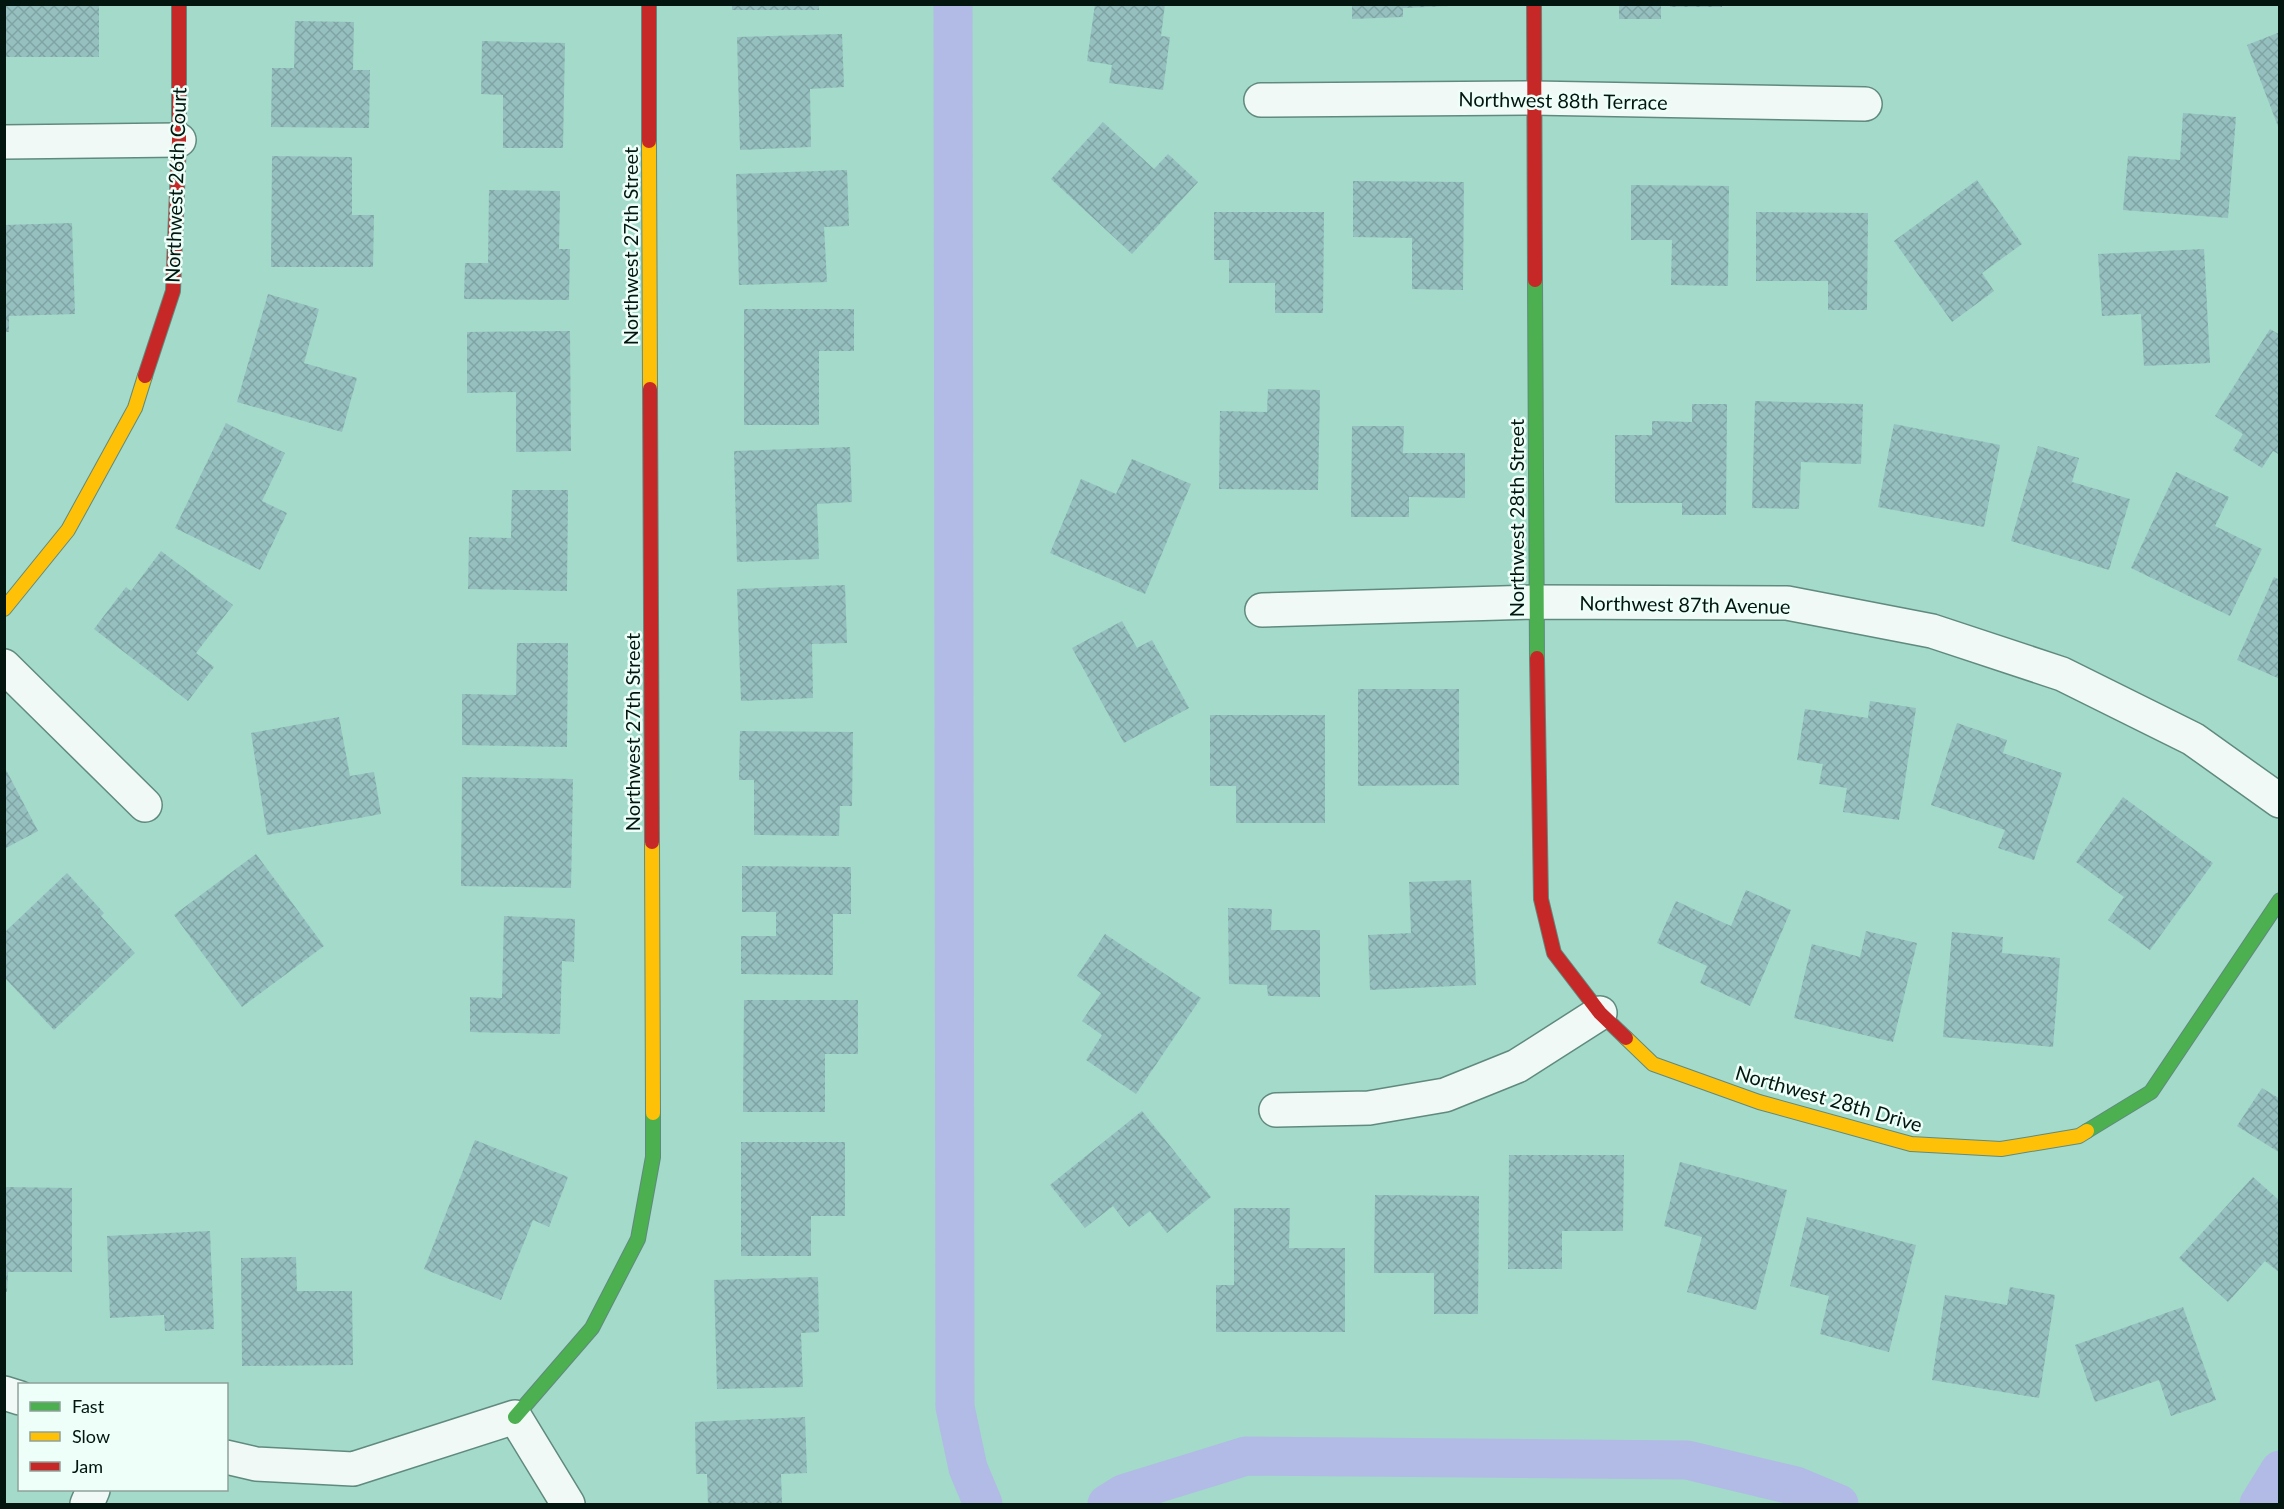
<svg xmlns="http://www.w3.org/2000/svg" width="2284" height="1509" viewBox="0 0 2284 1509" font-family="Lato,sans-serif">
  <defs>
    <pattern id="building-cross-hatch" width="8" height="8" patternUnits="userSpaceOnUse" patternTransform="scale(1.5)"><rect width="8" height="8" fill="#96c0c0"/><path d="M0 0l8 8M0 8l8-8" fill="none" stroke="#80a4a4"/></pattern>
  </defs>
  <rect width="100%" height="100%" fill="#a3dac9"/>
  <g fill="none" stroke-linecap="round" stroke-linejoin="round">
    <!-- canal -->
    <g stroke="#b2bae6" stroke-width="39">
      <polyline points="953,4 955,1407 968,1468 983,1504"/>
      <polyline points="1107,1504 1123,1494 1246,1456 1687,1460 1796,1486 1839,1504"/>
      <polyline points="2259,1504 2280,1470"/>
    </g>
  </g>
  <!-- building -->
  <g fill="url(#building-cross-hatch)">
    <rect x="4" y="4" width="95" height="53"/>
    <rect x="732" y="4" width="87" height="6"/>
    <polygon points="1095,4 1165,4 1161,36 1170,37 1163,90 1109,83 1112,65 1087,61"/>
    <polygon points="1352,4 1449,4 1449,6 1403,8 1403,17 1352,19"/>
    <rect x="1619" y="4" width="42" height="15"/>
    <rect x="1670" y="4" width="52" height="3"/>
    <polygon points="295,21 354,22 353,70 370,70 369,128 271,127 272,68 294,68"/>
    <polygon points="2280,32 2280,129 2279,129 2247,45"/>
    <polygon points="842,34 844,87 810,89 811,147 740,150 737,37"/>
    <polygon points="482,41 565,43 563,148 503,148 503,95 481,94"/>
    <polygon points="2183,113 2236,117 2228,218 2123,210 2128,156 2180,160"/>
    <polygon points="1103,122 1154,169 1168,154 1198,182 1132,254 1051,179"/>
    <polygon points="272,156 352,157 352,215 374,215 373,267 271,267"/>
    <polygon points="847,170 849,226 824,227 827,282 739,285 736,174"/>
    <polygon points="1977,180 2022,244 1982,273 1994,291 1952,322 1894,241"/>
    <polygon points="1353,181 1464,182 1463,290 1412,289 1412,238 1353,237"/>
    <polygon points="1631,185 1729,186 1728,286 1671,285 1672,240 1631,240"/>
    <polygon points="489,190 560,191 559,249 570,249 569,300 464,299 465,263 488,263"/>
    <polygon points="1214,212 1324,212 1323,313 1275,313 1275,283 1229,283 1229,260 1214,260"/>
    <polygon points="1756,212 1868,213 1867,310 1828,310 1828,281 1756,281"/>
    <polygon points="72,223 75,314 9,316 9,332 4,332 4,225"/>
    <polygon points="2204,249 2210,363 2144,366 2141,314 2102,316 2098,254"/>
    <polygon points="268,294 319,309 304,363 357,378 342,432 237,402"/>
    <polygon points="744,309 854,309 854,351 819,351 819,425 744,425"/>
    <polygon points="2270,329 2280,335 2280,455 2273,451 2262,468 2233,450 2243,434 2215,416"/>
    <polygon points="570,331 571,451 516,452 516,392 467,393 467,332"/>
    <polygon points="1268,389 1320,390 1318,490 1219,489 1220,411 1267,412"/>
    <polygon points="1755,401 1863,404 1861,464 1801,462 1799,509 1752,508"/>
    <polygon points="1692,404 1727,404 1726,515 1682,515 1682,503 1615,503 1615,435 1652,435 1652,421 1692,422"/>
    <polygon points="226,423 285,453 262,501 287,513 260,570 175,528"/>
    <polygon points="1894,424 2000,445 1984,527 1878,507"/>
    <polygon points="1352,426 1404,426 1403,453 1465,453 1465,498 1409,497 1409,517 1351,517"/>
    <polygon points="2038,446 2079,458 2072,482 2130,499 2109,570 2011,541"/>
    <polygon points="850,447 852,502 817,504 819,559 737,562 734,451"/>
    <polygon points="1132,459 1191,484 1145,594 1050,553 1081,479 1116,494"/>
    <polygon points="2176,472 2229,497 2215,526 2262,549 2230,616 2131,568"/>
    <polygon points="512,490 568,490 567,591 468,589 469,537 511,538"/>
    <polygon points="161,551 233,605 196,653 214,667 188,701 94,629 126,587 131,591"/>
    <polygon points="2274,577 2280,580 2280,679 2237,660"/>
    <polygon points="845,585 847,643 812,644 813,698 741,701 737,589"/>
    <polygon points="1122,621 1137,648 1152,640 1189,708 1124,743 1072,648"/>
    <polygon points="517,643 568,643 567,747 462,745 462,694 516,695"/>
    <polygon points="1358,689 1459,689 1459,785 1358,786"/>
    <polygon points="1870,701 1916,708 1899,820 1843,812 1847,788 1819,784 1823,764 1797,760 1805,709 1868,718"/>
    <polygon points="1210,715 1325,715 1325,823 1236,823 1236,786 1210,786"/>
    <polygon points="339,717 350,776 374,772 381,814 267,835 251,733"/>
    <polygon points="1957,723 2007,740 2003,753 2062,773 2034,860 1998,848 2005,830 1931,805"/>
    <polygon points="740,731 853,732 852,806 840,806 839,836 754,835 754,780 739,780"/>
    <polygon points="4,766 38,831 4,849"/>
    <polygon points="462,777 573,779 571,888 461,886"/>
    <polygon points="2123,797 2213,863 2150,950 2108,920 2124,897 2076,862"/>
    <polygon points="256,854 324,946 242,1007 174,915"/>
    <polygon points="742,866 851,867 851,914 833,914 833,975 741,974 741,936 776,936 776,912 742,912"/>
    <polygon points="67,873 104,913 101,916 135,953 54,1030 4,977 4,933"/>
    <polygon points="1471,880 1476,985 1370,990 1368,935 1411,933 1409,882"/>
    <polygon points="1746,890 1791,910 1750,1006 1700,983 1707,966 1657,943 1676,901 1731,926"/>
    <polygon points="1228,908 1272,909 1271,930 1320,930 1320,997 1268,996 1267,985 1229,984"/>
    <polygon points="504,916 575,919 574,962 562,961 560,1034 470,1032 470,997 502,998"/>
    <polygon points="1866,931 1917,943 1893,1042 1794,1018 1812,944 1860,957"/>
    <polygon points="1952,932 2003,937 2002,953 2060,958 2053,1047 1943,1037"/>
    <polygon points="1105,934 1201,998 1136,1094 1086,1060 1102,1035 1082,1021 1101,993 1077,976"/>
    <polygon points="744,1000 858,1000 858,1054 825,1054 825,1112 743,1112"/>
    <polygon points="2262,1088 2280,1099 2280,1153 2237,1126"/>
    <polygon points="1142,1111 1211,1197 1167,1233 1150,1211 1129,1227 1113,1206 1085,1228 1050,1185"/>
    <polygon points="475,1140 568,1177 549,1227 533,1220 501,1300 424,1269"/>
    <polygon points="741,1142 845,1142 845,1216 811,1216 811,1256 741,1256"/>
    <polygon points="1509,1155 1624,1155 1623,1231 1562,1231 1562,1269 1508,1269"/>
    <polygon points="1680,1162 1787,1190 1756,1310 1687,1292 1702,1237 1664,1226"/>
    <polygon points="2253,1177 2280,1201 2280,1273 2265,1261 2228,1302 2179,1258"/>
    <polygon points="4,1187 72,1188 72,1272 8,1272 7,1292 4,1292"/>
    <polygon points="1375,1195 1479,1196 1478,1314 1434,1314 1434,1273 1374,1273"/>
    <polygon points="1234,1208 1290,1208 1289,1248 1345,1248 1345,1332 1216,1332 1216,1285 1234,1285"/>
    <polygon points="1807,1217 1916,1245 1889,1352 1820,1334 1829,1296 1790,1286"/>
    <polygon points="210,1231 214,1329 165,1331 164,1315 110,1318 107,1236"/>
    <polygon points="296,1257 297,1291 352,1291 353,1365 242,1366 241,1258"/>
    <polygon points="818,1277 819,1332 801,1333 803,1387 717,1389 714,1280"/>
    <polygon points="2010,1287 2055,1295 2039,1398 1932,1380 1945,1295 2007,1305"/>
    <polygon points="2183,1307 2216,1400 2171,1416 2159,1380 2095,1402 2075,1345"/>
    <polygon points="805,1417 807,1473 781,1474 782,1504 708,1504 707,1474 696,1474 695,1422"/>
  </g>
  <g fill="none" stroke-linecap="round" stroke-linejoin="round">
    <defs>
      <g id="street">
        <polyline points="1261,100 1533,98 1865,104"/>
        <polyline points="4,142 179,140"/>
        <polyline points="1262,610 1536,602 1787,603 1932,631 2062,674 2193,739 2280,801"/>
        <polyline points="4,666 145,805"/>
        <polyline points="1276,1110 1369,1108 1445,1095 1517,1066 1600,1013"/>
        <polyline points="4,1393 20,1398"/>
        <polyline points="226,1457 256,1464 353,1469 515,1417 568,1504"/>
        <polyline points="87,1504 93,1490"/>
      </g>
      <g id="fast">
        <polyline points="1535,280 1537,658"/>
        <polyline points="2087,1131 2151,1092 2280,900"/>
        <polyline points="515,1417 592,1328 638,1239 653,1157 653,1113"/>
      </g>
      <g id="slow">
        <polyline points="649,141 650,389"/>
        <polyline points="4,609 68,530 135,408 145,376"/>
        <polyline points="652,842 653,1113"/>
        <polyline points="1626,1038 1653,1064 1759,1102 1911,1144 2001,1149 2079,1136 2087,1131"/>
      </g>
      <g id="jam">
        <polyline points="649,4 649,141"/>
        <polyline points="1534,4 1535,280"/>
        <polyline points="145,376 173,291 179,140 179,4"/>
        <polyline points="650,389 652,842"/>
        <polyline points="1537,658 1541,899 1554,953 1600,1013 1626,1038"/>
      </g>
    </defs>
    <!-- street casing -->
    <use href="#street" stroke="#608a7e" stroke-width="36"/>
    <!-- fast casing -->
    <use href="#fast" stroke="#608a7e" stroke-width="16"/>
    <!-- slow casing -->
    <use href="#slow" stroke="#608a7e" stroke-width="16"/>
    <!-- jam casing -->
    <use href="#jam" stroke="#608a7e" stroke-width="16"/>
    <!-- street -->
    <use href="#street" stroke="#f1f9f7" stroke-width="33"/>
    <!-- fast -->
    <use href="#fast" stroke="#4caf50" stroke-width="14"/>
    <!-- slow -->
    <use href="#slow" stroke="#ffc107" stroke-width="14"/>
    <!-- jam -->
    <use href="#jam" stroke="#c62828" stroke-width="14"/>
  </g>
  <g text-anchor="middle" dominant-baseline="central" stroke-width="5" stroke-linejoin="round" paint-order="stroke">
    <!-- street labels -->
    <g font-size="20" fill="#02150f" stroke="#edfff8">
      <text transform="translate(1563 100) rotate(1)">Northwest 88th Terrace</text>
      <text transform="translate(175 185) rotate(-88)">Northwest 26th Court</text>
      <text transform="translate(630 246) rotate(-90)">Northwest 27th Street</text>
      <text transform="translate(1516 518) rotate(-90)">Northwest 28th Street</text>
      <text transform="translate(1685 604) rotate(1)">Northwest 87th Avenue</text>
      <text transform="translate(632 732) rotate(-90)">Northwest 27th Street</text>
      <text transform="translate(1829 1098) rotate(16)">Northwest 28th Drive</text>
    </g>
  </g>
  <!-- border -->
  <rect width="2284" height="1509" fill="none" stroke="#02150f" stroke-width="12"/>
  <!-- legend -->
  <rect x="18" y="1383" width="210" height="108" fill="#edfff8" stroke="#8fa19b" stroke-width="1.5"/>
  <rect x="30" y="1402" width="30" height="9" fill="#4caf50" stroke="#8fa19b" stroke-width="1.5"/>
  <text x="72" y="1413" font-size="18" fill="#02150f">Fast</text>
  <rect x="30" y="1432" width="30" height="9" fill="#ffc107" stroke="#8fa19b" stroke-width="1.5"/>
  <text x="72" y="1443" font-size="18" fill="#02150f">Slow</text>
  <rect x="30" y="1462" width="30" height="9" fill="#c62828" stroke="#8fa19b" stroke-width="1.5"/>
  <text x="72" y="1473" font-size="18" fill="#02150f">Jam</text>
</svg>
